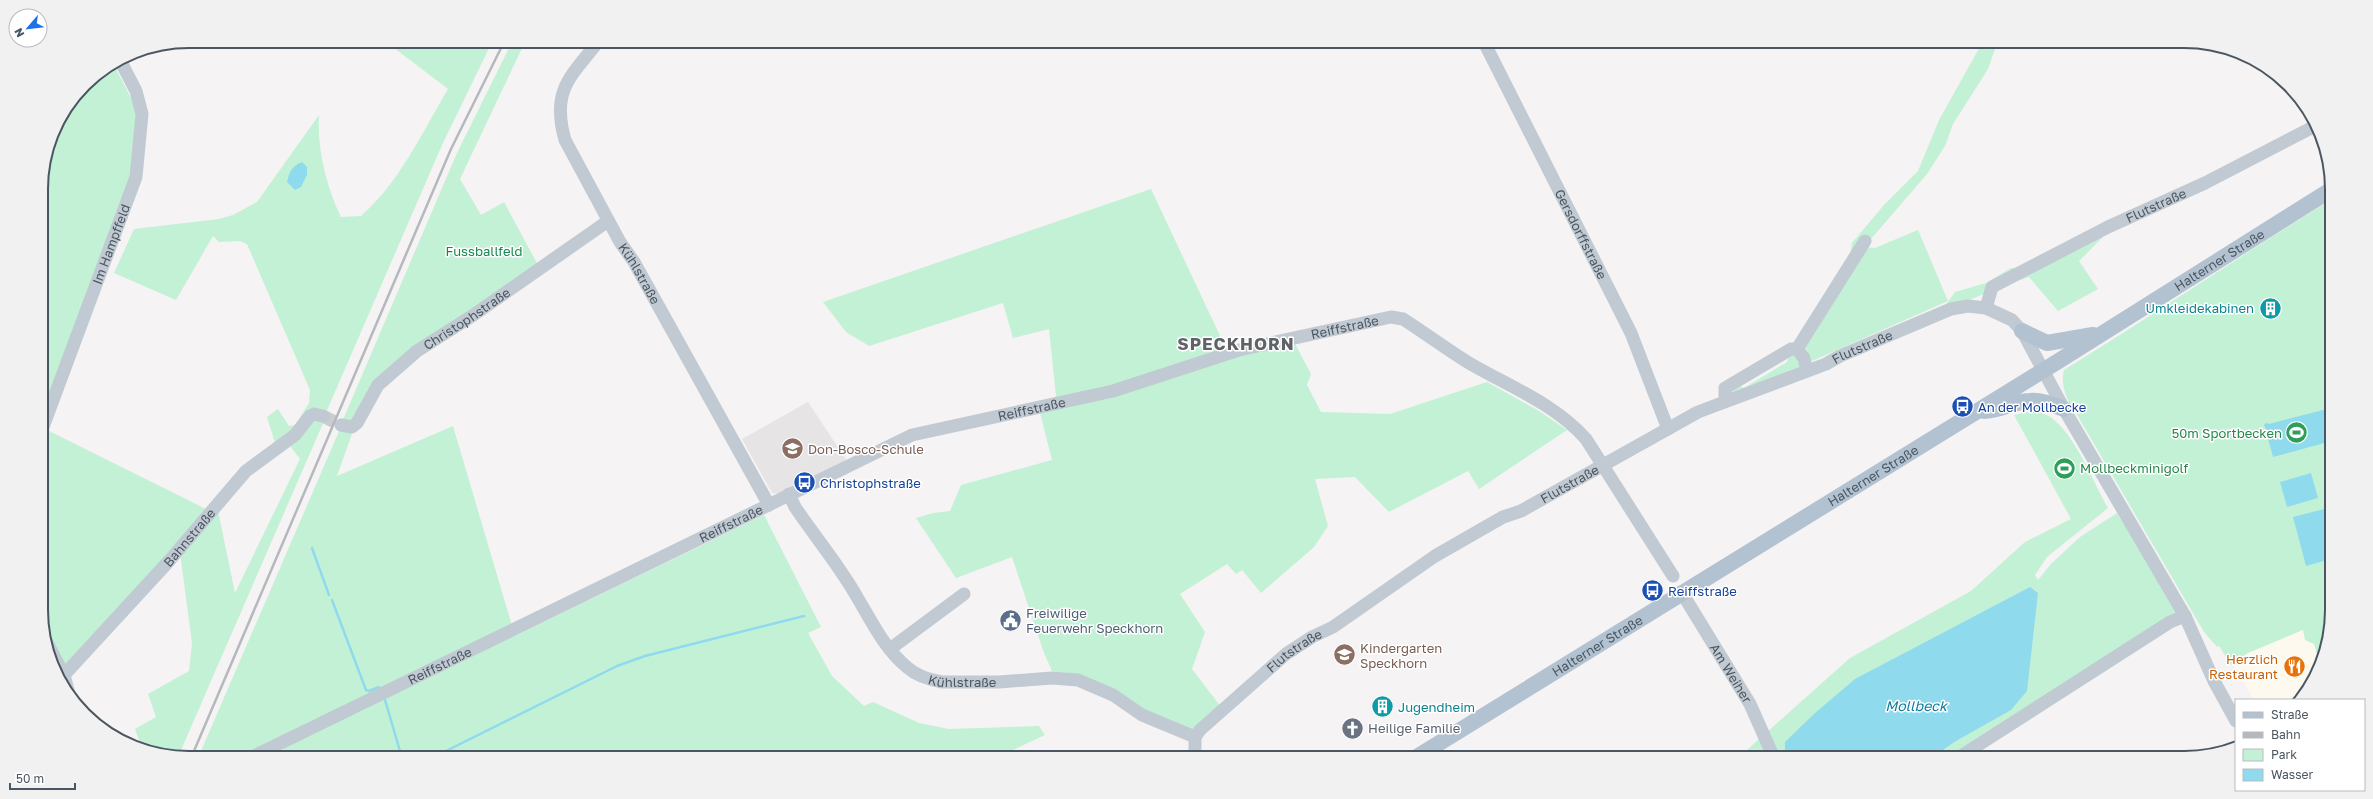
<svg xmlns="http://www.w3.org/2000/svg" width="2373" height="799" viewBox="0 0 2373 799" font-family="'Golos Text',sans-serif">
  <rect width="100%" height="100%" fill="#f5f3f3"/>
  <!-- commercial -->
  <polygon fill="#fdf9ef" points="2302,616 2305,640 2314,644 2320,664 2307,693 2300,700 2253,700 2241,676 2211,632"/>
  <!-- education -->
  <polygon fill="#e6e4e5" points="808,402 847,461 780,494 772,493 742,439"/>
  <!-- green -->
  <g fill="#c3f1d5">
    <path d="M385,41L492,42L442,145L325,415L320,413L276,446L267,417L278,409L289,426L295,425L309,403L310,390L247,244L240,241L219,242L213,236L176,300L114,273L134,229L219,219L233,215L257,202L319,115C317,149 326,186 341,217L361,216C399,183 422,133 448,89Z"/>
    <polygon points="512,42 525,42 460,179 481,215 504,202 539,267 415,349 355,422 342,422 457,153"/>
    <polygon points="1981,45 1996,46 1988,69 1953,124 1945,146 1927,174 1864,247 1875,248 1918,230 1948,301 1812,361 1803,343 1847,273 1852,243 1884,205 1918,171 1939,120"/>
    <polygon points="114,65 135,106 136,176 43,428 208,510 66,666 44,628 41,179 52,132 84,84"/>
    <polygon points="1151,189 1230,357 1294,342 1311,374 1307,385 1321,412 1390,414 1487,382 1539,411 1567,430 1479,489 1468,471 1389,512 1355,477 1315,479 1328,526 1314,547 1261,593 1242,570 1236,574 1227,564 1180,594 1205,632 1192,669 1221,707 1194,730 1138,710 1094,680 1079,674 1052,671 1044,653 1012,557 956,578 916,518 933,513 950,511 961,485 1052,460 1040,413 1056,396 1049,329 1013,338 1003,303 869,346 846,332 823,302"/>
    <path d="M2329,201L2327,649L2320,664L2314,644L2305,640L2303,630L2248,653L2231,665L2219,646L2217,647L2204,632L2076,413C2067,403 2060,384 2064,370C2153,315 2240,256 2329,201Z"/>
    <path d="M2100,234L2103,237L2079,261L2098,289L2058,311L2029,277C2000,286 1973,300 1943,309L1955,292L1986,283L2011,268H2030Z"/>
    <polygon points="1792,354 1796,355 1800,365 1799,368 1731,394 1729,392 1742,385 1741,387 1744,388 1787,362 1789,356"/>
    <path d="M2032,411C2037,412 2043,413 2047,415C2073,429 2093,482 2108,508L2047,557L2035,575L2038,580L2051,564L2080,537L2117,513L2179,613L1946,758H1738L1850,658L1971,591L2025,542L2071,519L2014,415Z"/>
    <polygon points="310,419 324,421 178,757 150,753 142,749 135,729 156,717 148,694 189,671 192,643 180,553 217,506 235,593 300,459 288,443"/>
    <polygon points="453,426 515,636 764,515 821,627 808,633 832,676 864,706 873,702 919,723 949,729 1039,726 1045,735 996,758 273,758 285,752 278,738 240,758 198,758 340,429 354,428 337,476"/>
  </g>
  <!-- water -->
  <g fill="#90daee">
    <path d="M302,162L307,167V175L301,187L295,190L287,182C289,172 292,166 302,162Z"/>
    <polygon points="2327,409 2328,442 2273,457 2264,424 2268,423 2269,424"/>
    <polygon points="2311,473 2318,498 2287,507 2280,482"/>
    <polygon points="2328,508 2327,560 2306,566 2293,517"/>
    <polygon points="2030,587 2038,593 2027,691 2011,710 1956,741 1931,758 1785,758 1785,742 1815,713 1855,679"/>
  </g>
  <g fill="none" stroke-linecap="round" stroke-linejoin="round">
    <!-- stream -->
    <g stroke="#90daee" stroke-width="2.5">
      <polyline points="312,548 329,595"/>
      <polyline points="332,600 366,690 369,691 379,687"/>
      <polyline points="385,700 402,758"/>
      <polyline points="432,758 617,666 645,656 804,616"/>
    </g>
    <!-- minor-tunnel -->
    <polyline stroke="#caccce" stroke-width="13" stroke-dasharray="13 6" stroke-linecap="butt" points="323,416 341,425"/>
    <!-- minor -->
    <g stroke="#c1cad2" stroke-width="13">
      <path id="s1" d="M598,42C570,77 551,91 565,140L620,242L634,262L769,505"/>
      <path id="s2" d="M1485,44L1631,333L1668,429"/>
      <path id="s3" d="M1986,308L1992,287L2108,227L2205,183L2317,125"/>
      <polyline points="1797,349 1865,241"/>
      <polyline points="1725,400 1725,388 1791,349 1797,349 1804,358 1807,371"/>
      <path id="s4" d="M341,425L352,427L357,423L378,385L417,351L472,316L608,221"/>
      <path id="s5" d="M43,427L136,177L142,114L136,91L120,60"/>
      <path id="s6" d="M789,494L795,507C815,537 839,565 857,597C872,622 885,650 908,668C917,676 931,680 942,682H999L1052,678L1078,680L1113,695L1142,715L1195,737V758"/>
      <path id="s7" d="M1682,593L1750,704L1774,758"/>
      <polyline points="44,637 64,675 69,694"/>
      <polyline points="890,649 964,594"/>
      <path id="s8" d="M64,675L169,561L246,471L295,435L310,416L314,414L323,416"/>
      <path id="s9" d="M1195,737L1200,730L1286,654L1312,637L1333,627L1435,556L1503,517L1521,511L1698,412L1826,364L1840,356L1951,309L1968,306L1986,308L2012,320L2022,331L2064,409L2185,616L2214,681L2236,721"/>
      <path id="s10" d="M250,758L912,435L1113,391L1239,350L1391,317L1403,319C1425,333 1446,349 1469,363C1510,387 1554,403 1586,439L1673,576"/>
      <polyline points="1958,758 2170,622 2185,616"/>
    </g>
    <!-- major -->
    <g stroke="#b3c2d1" stroke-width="16">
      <polyline points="2022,331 2047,343 2093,335"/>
      <path d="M1984,411C2000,411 2014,401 2030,401C2042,400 2053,405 2064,409"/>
      <path id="s11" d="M1415,758L2057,362L2329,191"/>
    </g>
    <!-- rail -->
    <polyline stroke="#b5b8bd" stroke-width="2.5" points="191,758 451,149 504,42"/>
  </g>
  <!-- icons -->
  <defs>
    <symbol id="building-disc" viewBox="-11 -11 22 22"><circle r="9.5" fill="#0f9aa8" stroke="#fff"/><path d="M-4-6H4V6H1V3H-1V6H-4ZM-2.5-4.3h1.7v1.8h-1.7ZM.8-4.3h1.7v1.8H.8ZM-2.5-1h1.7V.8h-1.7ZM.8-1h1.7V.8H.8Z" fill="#fff"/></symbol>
    <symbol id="bus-disc" viewBox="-11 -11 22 22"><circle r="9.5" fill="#1a4fb4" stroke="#fff"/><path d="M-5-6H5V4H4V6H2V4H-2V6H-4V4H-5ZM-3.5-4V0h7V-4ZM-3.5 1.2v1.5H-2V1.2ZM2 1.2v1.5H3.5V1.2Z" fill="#fff"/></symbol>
    <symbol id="stadium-disc" viewBox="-11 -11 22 22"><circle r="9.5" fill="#2e9e5b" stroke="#fff"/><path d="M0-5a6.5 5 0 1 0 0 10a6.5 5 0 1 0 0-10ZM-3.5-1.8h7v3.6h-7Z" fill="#fff"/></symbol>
    <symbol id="school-disc" viewBox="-11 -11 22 22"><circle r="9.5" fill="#8d6e63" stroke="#fff"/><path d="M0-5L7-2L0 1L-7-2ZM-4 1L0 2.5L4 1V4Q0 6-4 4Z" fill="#fff"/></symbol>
    <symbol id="civic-disc" viewBox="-11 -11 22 22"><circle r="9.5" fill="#5c6f8a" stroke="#fff"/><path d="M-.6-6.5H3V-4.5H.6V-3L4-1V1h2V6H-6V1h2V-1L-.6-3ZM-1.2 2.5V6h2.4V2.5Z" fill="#fff"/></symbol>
    <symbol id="restaurant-disc" viewBox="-11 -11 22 22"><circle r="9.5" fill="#e8710a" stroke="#fff"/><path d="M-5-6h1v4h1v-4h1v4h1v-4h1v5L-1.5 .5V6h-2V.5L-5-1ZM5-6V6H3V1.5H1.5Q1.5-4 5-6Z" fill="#fff"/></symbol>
    <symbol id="church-disc" viewBox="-11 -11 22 22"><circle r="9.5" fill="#6b7280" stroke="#fff"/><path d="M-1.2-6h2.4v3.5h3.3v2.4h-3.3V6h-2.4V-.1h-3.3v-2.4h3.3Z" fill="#fff"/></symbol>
  </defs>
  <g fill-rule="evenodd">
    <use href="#building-disc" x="2258" y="296" width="25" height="25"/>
    <use href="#bus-disc" x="1950" y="394" width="25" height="25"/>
    <use href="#stadium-disc" x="2284" y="420" width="25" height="25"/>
    <use href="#school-disc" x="780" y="436" width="25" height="25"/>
    <use href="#stadium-disc" x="2052" y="456" width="25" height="25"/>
    <use href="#bus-disc" x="792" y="470" width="25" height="25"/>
    <use href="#bus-disc" x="1640" y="578" width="25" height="25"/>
    <use href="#civic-disc" x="998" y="608" width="25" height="25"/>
    <use href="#school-disc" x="1332" y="642" width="25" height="25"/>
    <use href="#restaurant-disc" x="2282" y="654" width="25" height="25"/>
    <use href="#building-disc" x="1370" y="694" width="25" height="25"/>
    <use href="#church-disc" x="1340" y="716" width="25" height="25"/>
  </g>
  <g text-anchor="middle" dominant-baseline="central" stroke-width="3" stroke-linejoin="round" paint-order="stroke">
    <!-- street labels -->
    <g font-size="13" fill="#4a5661" stroke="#fff">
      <text stroke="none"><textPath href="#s3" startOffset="205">Flutstraße</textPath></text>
      <text stroke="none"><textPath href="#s2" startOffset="213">Gersdorffstraße</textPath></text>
      <text stroke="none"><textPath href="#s5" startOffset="195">Im Hampffeld</textPath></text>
      <text stroke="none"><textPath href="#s11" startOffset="946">Halterner Straße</textPath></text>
      <text stroke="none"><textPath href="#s1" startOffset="263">Kühlstraße</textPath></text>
      <text stroke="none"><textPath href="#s4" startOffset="172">Christophstraße</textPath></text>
      <text stroke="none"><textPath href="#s10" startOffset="1183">Reiffstraße</textPath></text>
      <text stroke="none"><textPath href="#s9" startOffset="779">Flutstraße</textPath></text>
      <text stroke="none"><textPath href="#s10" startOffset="859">Reiffstraße</textPath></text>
      <text stroke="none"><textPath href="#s11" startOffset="538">Halterner Straße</textPath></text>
      <text stroke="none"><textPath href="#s9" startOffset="455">Flutstraße</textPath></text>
      <text stroke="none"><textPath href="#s10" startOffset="535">Reiffstraße</textPath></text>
      <text stroke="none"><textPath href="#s8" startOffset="186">Bahnstraße</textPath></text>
      <text stroke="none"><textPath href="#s11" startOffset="214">Halterner Straße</textPath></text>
      <text stroke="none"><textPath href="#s9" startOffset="132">Flutstraße</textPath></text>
      <text stroke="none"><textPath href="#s10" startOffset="211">Reiffstraße</textPath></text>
      <text stroke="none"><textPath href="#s7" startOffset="94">Am Weiher</textPath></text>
      <text stroke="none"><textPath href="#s6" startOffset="269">Kühlstraße</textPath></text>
    </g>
    <!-- park labels -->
    <g font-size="13" fill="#17864f" stroke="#fff">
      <text x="484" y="251">Fussballfeld</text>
    </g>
    <!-- culture labels -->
    <g font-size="13" fill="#0d838f" stroke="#fff" text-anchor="end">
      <text x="2254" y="308">Umkleidekabinen</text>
      <text x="1398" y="707" text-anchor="start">Jugendheim</text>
    </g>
    <!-- transit labels -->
    <g font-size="13" fill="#164399" stroke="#fff" text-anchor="start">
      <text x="1978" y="407">An der Mollbecke</text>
      <text x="820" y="483">Christophstraße</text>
      <text x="1668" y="591">Reiffstraße</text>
    </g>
    <!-- leisure labels -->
    <g font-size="13" fill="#27864d" stroke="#fff" text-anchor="end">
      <text x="2282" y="433">50m Sportbecken</text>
      <text x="2080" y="468" text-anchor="start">Mollbeckminigolf</text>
    </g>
    <!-- education labels -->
    <g font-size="13" fill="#785e54" stroke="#fff" text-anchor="start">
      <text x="808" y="449">Don-Bosco-Schule</text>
      <text x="1360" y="648">Kindergarten<tspan x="1360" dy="15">Speckhorn</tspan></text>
    </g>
    <!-- service labels -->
    <g font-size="13" fill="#4e5e75" stroke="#fff" text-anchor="start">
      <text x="1026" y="613">Freiwilige<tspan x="1026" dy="15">Feuerwehr Speckhorn</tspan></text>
    </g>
    <!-- food labels -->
    <g font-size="13" fill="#c56008" stroke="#fff" text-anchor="end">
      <text x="2278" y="659">Herzlich<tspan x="2278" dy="15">Restaurant</tspan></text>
    </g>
    <!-- worship labels -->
    <g font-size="13" fill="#5b616d" stroke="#fff" text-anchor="start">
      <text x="1368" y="728">Heilige Familie</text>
    </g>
    <!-- water labels -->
    <g font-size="14" font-style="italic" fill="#0c7c9b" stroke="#fff">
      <text x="1916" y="705">Mollbeck</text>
    </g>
    <!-- district labels -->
    <g font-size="17" font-weight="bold" letter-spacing="1" fill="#5f6368" stroke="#fff">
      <text x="1236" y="343">SPECKHORN</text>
    </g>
  </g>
  <!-- crop -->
  <path d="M0 0H2373V799H0ZM189 48H2184A141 141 0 0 1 2325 189V610A141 141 0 0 1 2184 751H189A141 141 0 0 1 48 610V189A141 141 0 0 1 189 48Z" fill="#f1f1f2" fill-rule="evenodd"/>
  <path fill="none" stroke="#4a5661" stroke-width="2" d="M189 48H2184A141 141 0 0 1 2325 189V610A141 141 0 0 1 2184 751H189A141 141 0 0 1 48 610V189A141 141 0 0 1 189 48Z"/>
  <!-- legend -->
  <rect x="2235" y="699" width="130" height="92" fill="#ffffff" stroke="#b7bbc0"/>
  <rect x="2243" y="712" width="20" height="6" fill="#b3c2d1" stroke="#b7bbc0"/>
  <text x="2271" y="719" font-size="12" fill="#4a5661">Straße</text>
  <rect x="2243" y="732" width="20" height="6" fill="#b5b8bd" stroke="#b7bbc0"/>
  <text x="2271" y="739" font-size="12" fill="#4a5661">Bahn</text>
  <rect x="2243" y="749" width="20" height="12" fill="#c3f1d5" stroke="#b7bbc0"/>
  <text x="2271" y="759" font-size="12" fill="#4a5661">Park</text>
  <rect x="2243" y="769" width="20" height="12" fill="#90daee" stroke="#b7bbc0"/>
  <text x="2271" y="779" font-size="12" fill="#4a5661">Wasser</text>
  <!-- north arrow -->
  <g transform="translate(28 28) rotate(242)"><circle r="19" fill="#ffffff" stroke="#b7bbc0"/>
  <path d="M0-3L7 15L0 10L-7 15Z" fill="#1a73e8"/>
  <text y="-6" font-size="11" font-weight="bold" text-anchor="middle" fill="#4a5661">N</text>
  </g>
  <!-- scale -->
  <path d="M10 783v6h65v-6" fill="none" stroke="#4a5661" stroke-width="2"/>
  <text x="16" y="783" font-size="12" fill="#4a5661" stroke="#ffffff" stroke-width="3" paint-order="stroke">50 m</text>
</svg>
